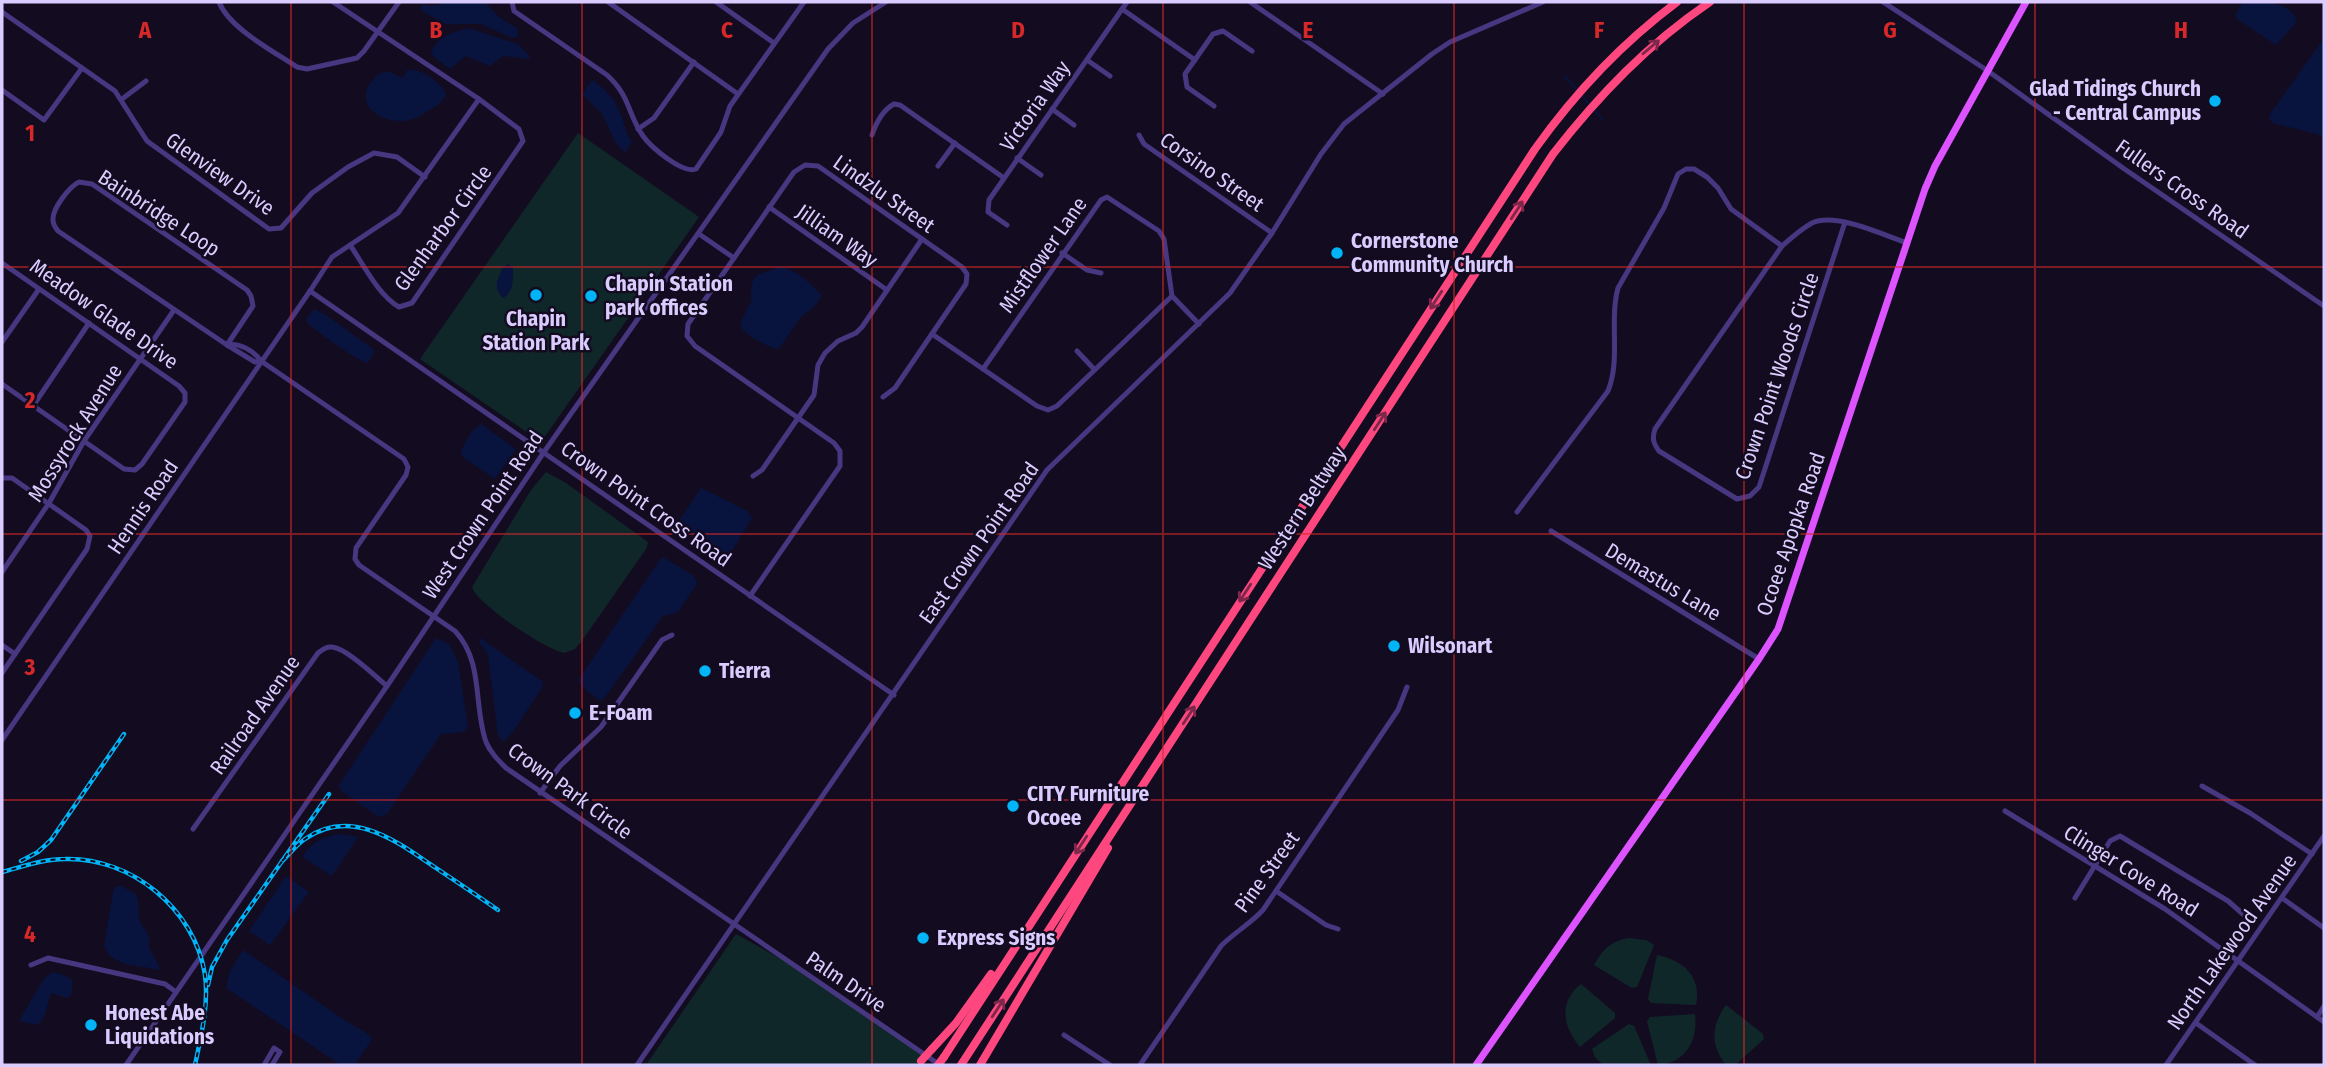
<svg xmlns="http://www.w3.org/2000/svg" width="2326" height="1067" viewBox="0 0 2326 1067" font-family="'Fira Sans Condensed',sans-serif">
  <rect width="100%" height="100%" fill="#130c20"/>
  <!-- green -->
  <g fill="#10272a">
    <polygon points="578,133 699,217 541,442 420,359"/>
    <path d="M546,472L566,483L648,542L646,549L581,642L575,649L564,653C546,650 477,604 472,587L531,490Z"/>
    <polygon points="736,934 799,969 927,1055 915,1065 646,1065"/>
    <path d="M1628,938L1646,940L1654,945L1637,987L1632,988L1594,965C1602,950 1611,941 1628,938Z"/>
    <path d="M1657,955C1683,960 1702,977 1696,1005L1651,1003L1648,999Z"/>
    <path d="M1581,984L1615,1013V1018L1580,1047C1563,1027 1558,1002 1581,984Z"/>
    <path d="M1726,1005L1763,1034L1764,1039L1735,1065H1726C1710,1045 1711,1026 1726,1005Z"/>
    <path d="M1695,1014C1698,1040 1686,1063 1658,1065L1647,1021L1650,1017Z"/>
    <polygon points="1629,1024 1634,1026 1651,1065 1603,1065 1595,1057 1592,1049"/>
  </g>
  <!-- water -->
  <g fill="#08133e">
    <polygon points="452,2 485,2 500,18 517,28 518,36 513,38 481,24 445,24 420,10 423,4 431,6"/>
    <path d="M2243,2C2262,2 2291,0 2297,22L2276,45L2237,19L2235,15Z"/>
    <path d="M468,28L518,44L530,57L528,59L503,56L490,66L466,56L450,69L434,57L431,53C437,36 452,33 468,28Z"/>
    <polygon points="2324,38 2324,136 2273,123 2269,119 2270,114"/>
    <path d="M407,70C421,68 440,82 446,93C442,106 433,107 423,114C395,134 346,107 374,79C377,75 383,71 388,72C393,72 398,77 403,78Z"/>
    <path d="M592,80C605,88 616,100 621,115C625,125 625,134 632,141L625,153L616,143L602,114L582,94Z"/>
    <path d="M508,264L513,268C513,279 514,292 503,298C492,287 498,279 503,267Z"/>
    <path d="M778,267C791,266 814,285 822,296L814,307L800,318L779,349C771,349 744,335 741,327C739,320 749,308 751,301C752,294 749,286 754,279C758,272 771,272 778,267Z"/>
    <path d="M314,309L326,315L373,349L374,352L368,363C357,361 320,333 308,324L306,319Z"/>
    <path d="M481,424L516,449L495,479L464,458L461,454C462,444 473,428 481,424Z"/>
    <polygon points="701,488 747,511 752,518 729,556 721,555 679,526 680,519"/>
    <polygon points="663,557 694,576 697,584 678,612 663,616 603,700 599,700 580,685 579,679 659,561"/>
    <polygon points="479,637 543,682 542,688 513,732 503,742 498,736 488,655 480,643"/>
    <polygon points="436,638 449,644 458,662 468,727 463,732 441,734 387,814 379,817 341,791 339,785"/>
    <path d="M341,834L358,837L332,876L304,858L303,855C313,841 325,836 341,834Z"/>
    <polygon points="286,876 309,892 270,945 249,931"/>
    <path d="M122,886L135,894L138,899L139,920L149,936V947L159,966V970C141,965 109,967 104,945L113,892L115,887Z"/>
    <polygon points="243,950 340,1017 371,1036 372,1040 354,1065 341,1065 226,988 230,971"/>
    <polygon points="52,972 65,975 73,981 71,995 67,998 51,993 44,1017 38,1025 19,1021 43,980"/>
  </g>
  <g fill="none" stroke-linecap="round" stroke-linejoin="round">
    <!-- stream -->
    <g stroke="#08133e" stroke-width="2">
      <polyline points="1565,76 1576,89"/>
      <polyline points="1582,96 1590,105"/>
      <polyline points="1594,109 1602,119"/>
    </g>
    <!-- minor -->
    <g stroke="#463780" stroke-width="5">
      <path d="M219,2C229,28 273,51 297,67L307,69L357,58L364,51L399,2"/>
      <path d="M333,2L479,99L519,129L523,141L412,303L399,307C378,295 364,265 350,245"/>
      <path d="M512,2L514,11L607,75C631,97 627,113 643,136C651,147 682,174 696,169L721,132L730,106L804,2"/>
      <polyline points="608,2 738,94"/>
      <polyline points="716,2 774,43"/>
      <polyline points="1250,2 1383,94"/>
      <polyline points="1883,2 1988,71 2123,168 2324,306"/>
      <polyline points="1122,9 1195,60"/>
      <polyline points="2,12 115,91 147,141 269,229 281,228 312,193 348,167 374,153 397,157 425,177"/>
      <polyline points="1087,60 1110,76"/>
      <polyline points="2,90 44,120 82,68"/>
      <polyline points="122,99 146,81"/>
      <polyline points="1214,106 1187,87 1185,74 1213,34 1223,31 1252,51"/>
      <polyline points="1052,109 1074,125"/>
      <polyline points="638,129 654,118 694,62"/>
      <path d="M872,135C876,123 883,110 894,104L900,105L1004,178"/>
      <polyline points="1139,135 1144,144 1272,233"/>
      <polyline points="1017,158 1041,175"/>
      <polyline points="938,166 955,143"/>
      <path d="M79,182L92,184L247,290L251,296L253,306L227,345L58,231C55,227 53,225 53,220C52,209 69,187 79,182Z"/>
      <polyline points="769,207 887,290"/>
      <path d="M1845,222L1759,487L1750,496L1737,499L1659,451C1653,443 1652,438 1655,429L1782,246C1791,238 1801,229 1812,223C1836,212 1883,235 1907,243"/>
      <polyline points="1007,225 988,212 989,200 1127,2"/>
      <polyline points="699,234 734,258"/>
      <polyline points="1062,253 1087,270 1101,273"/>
      <polyline points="2,263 179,386 185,393 185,402 142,464 135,470 124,469 2,384"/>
      <polyline points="310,291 894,695"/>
      <polyline points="932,334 1037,406 1048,410 1057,406 1172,296"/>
      <polyline points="2,342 39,289"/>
      <path d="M227,345C239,342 254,351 261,361L404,459L408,467L406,475L356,548L355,559L359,565L455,631C484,662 473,704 486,742C490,752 498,760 506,768L940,1065"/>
      <polyline points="227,345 255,362 261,361"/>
      <polyline points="1077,351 1094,369"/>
      <polyline points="983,369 1101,200 1107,197 1159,231 1164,239 1172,296 1199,324"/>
      <polyline points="33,406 89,323"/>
      <polyline points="753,476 762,470 814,395 818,365 825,353 838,341 856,333 862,327 922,239"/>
      <polyline points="2,478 12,478 86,530 90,536 87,549 2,673"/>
      <path d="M1517,512L1608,391C1621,359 1609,321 1618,288L1664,208L1678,174L1686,169H1694L1707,177L1718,188L1731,209L1782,246"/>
      <polyline points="1551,531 1759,659"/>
      <polyline points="2,572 49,503 84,441 174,310"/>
      <polyline points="750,596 840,466 840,451 834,443 695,346 687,336 688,324 794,172 805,165 818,166 962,267 967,274 966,284 895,388 883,397"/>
      <polyline points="2,645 15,654"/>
      <polyline points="2,740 310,291 332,257 398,213 479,99"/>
      <polyline points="2202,786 2250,813 2312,854"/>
      <polyline points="540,793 560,766 601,727 662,640 672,635"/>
      <polyline points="2005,811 2165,909 2324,1022"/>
      <path d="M193,829L318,653C322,650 326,646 332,647C346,648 375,676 387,686"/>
      <polyline points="1276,891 1326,925 1338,929"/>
      <polyline points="2075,898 2110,841 2120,836 2228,901 2244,915"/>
      <polyline points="2282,898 2324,928"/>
      <polyline points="31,965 48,958 165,984 176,992"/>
      <polyline points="2317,1017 2324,1006"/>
      <polyline points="2196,1023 2255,1065"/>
      <polyline points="1064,1035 1110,1065"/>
      <polyline points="126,1065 387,686 544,452 828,49 853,23 886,2"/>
      <polyline points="264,1065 274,1048 280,1052 272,1065"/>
      <polyline points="637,1065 1047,470 1230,293 1272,233 1321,154 1344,124 1432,54 1450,42 1543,2"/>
      <path d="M1140,1065L1221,946C1235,932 1250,924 1263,910L1398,710L1407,687"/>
      <polyline points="2166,1065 2324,836"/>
    </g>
    <!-- major -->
    <polyline stroke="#dc53ff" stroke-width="7" points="1476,1065 1759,659 1778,629 1925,189 1935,166 2026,2"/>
    <!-- highway -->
    <g stroke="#ff477f" stroke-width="8">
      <polyline points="932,1049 956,1023 991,974"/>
      <path d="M944,1057L1535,149C1575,93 1622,43 1677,2"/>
      <path d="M961,1065L1553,154C1599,95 1648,44 1710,2"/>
      <polyline points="980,1065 1108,848"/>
    </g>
    <defs>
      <g id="rail">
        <polyline points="21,861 38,852 51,840 124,734"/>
        <path d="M282,861C290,854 296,845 305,839C348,809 391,837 427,862C451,878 475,894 498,910"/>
        <path d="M2,872C22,867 43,859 65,859C131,857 195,909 205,975C209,1005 201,1036 195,1065"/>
        <polyline points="208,985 212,967 227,940 329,794"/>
      </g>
    </defs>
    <!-- rail casing -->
    <use href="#rail" stroke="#00b4f7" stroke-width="4.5"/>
    <!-- rail -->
    <use href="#rail" stroke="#130c20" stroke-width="2" stroke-dasharray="5" stroke-linecap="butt"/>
    <!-- highway-bridge -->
    <g stroke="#ff477f" stroke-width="8">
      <polyline points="921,1061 932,1049"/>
      <polyline points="938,1065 944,1057"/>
    </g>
  </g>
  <!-- one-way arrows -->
  <defs><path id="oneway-shaft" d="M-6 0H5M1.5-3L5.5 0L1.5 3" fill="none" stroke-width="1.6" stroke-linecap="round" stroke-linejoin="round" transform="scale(1.75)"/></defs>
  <g stroke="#7d274b">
    <use href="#oneway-shaft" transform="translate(1651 47) rotate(-40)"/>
    <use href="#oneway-shaft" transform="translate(1517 210) rotate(-57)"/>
    <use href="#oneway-shaft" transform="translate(1436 300) rotate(123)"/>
    <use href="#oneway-shaft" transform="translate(1380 421) rotate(-57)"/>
    <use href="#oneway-shaft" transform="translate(1245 593) rotate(123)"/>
    <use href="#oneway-shaft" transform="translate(1189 715) rotate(-57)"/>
    <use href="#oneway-shaft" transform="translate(1081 845) rotate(123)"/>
    <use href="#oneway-shaft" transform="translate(998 1008) rotate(-57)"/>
  </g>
  <!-- grid -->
  <path fill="none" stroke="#d62828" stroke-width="2" stroke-opacity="0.55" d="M291,2V1065M582,2V1065M872,2V1065M1163,2V1065M1454,2V1065M1744,2V1065M2035,2V1065M2,267H2324M2,534H2324M2,800H2324"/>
  <!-- markers -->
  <g fill="#00b4f7" stroke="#130c20" stroke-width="2.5">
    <circle cx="2215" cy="101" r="7"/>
    <circle cx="1337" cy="253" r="7"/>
    <circle cx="536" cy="295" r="7"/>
    <circle cx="591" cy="296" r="7"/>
    <circle cx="1394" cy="646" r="7"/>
    <circle cx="705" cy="671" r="7"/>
    <circle cx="575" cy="713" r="7"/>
    <circle cx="1013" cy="806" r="7"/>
    <circle cx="923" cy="938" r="7"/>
    <circle cx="91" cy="1025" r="7"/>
  </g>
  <g text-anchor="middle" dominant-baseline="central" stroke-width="5" stroke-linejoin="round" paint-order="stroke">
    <!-- poi labels -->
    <g font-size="21" font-weight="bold" fill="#dbccff" stroke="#130c20" text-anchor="start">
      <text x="2201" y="89" text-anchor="end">Glad Tidings Church<tspan x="2201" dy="24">- Central Campus</tspan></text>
      <text x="1351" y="241">Cornerstone<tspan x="1351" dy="24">Community Church</tspan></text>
      <text x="605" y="284">Chapin Station<tspan x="605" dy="24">park offices</tspan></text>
      <text x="536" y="319" text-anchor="middle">Chapin<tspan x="536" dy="24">Station Park</tspan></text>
      <text x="1408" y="646">Wilsonart</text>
      <text x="719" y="671">Tierra</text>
      <text x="589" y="713">E-Foam</text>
      <text x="1027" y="794">CITY Furniture<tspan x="1027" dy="24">Ocoee</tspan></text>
      <text x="937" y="938">Express Signs</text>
      <text x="105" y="1013">Honest Abe<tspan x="105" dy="24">Liquidations</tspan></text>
    </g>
    <!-- street labels -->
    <g font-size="21" fill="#dbccff" stroke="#130c20">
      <text transform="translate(1035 106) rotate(-55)">Victoria Way</text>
      <text transform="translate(1212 172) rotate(35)">Corsino Street</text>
      <text transform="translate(220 174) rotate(35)">Glenview Drive</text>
      <text transform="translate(2182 189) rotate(35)">Fullers Cross Road</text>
      <text transform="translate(884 194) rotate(35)">Lindzlu Street</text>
      <text transform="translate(159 213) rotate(33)">Bainbridge Loop</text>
      <text transform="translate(443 228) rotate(-54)">Glenharbor Circle</text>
      <text transform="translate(837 236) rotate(35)">Jilliam Way</text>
      <text transform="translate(1043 255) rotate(-55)">Mistflower Lane</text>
      <text transform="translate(104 314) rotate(35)">Meadow Glade Drive</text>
      <text transform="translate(1777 376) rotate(-71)">Crown Point Woods Circle</text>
      <text transform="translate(75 433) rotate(-58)">Mossyrock Avenue</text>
      <text transform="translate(646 504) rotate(35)">Crown Point Cross Road</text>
      <text transform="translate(143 507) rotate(-56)">Hennis Road</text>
      <text transform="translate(1302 508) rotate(-57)">Western Beltway</text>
      <text transform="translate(483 515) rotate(-56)">West Crown Point Road</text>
      <text transform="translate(1791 534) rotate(-71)">Ocoee Apopka Road</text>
      <text transform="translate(979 543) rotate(-55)">East Crown Point Road</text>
      <text transform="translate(1663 582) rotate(31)">Demastus Lane</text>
      <text transform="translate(255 715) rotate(-55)">Railroad Avenue</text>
      <text transform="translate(570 791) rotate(36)">Crown Park Circle</text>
      <text transform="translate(2131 871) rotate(32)">Clinger Cove Road</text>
      <text transform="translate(1267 872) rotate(-54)">Pine Street</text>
      <text transform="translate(2232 942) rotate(-55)">North Lakewood Avenue</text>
      <text transform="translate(846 982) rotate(34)">Palm Drive</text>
    </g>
  </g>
  <g font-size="23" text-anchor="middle" font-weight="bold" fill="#d62828" stroke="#130c20" stroke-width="5" stroke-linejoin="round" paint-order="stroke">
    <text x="145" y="38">A</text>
    <text x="436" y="38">B</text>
    <text x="727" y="38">C</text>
    <text x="1018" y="38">D</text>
    <text x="1308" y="38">E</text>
    <text x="1599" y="38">F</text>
    <text x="1890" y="38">G</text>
    <text x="2181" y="38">H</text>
    <text x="30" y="141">1</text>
    <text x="30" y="408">2</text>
    <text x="30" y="675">3</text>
    <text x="30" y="942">4</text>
  </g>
  <!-- border -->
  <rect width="2326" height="1067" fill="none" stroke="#dbccff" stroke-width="7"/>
</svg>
